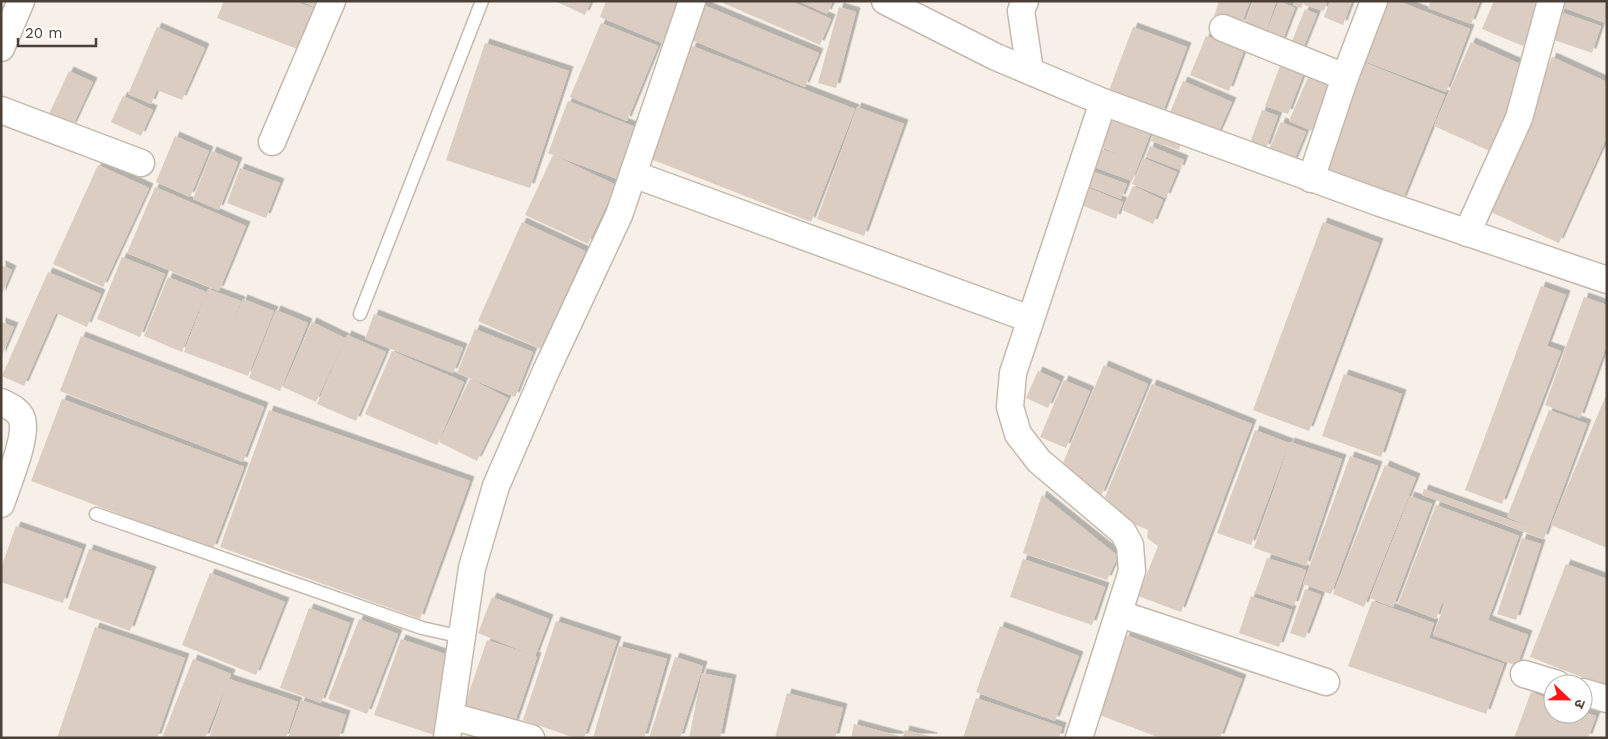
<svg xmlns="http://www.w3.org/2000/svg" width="1608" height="739" viewBox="0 0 1608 739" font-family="'Work Sans','Noto Sans Devanagari',sans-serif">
  <defs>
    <filter id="shadow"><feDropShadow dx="4.5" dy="-4.5" stdDeviation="0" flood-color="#0004"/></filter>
  </defs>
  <rect width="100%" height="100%" fill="#f6f0e9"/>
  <!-- building -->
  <g fill="#dbcdc1" filter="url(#shadow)">
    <polygon points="224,1 294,1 313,8 297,49 217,18"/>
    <polygon points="301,1 316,1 314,7"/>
    <polygon points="555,1 591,1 585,15"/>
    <polygon points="606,1 679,1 662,43 600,17"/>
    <polygon points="723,1 791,1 831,19 820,45 723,3"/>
    <polygon points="799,1 833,1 827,14"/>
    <polygon points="1219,1 1250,1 1241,25 1214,16"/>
    <polygon points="1253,1 1276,2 1263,39 1242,32"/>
    <polygon points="1279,1 1295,8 1279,49 1262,43"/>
    <polygon points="1295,1 1304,1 1301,8 1293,5"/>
    <polygon points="1306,1 1327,1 1324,11 1304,5"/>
    <polygon points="1330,1 1352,1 1343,25 1324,17"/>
    <polygon points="1381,1 1398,1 1470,29 1446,92 1359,59"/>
    <polygon points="1431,1 1480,1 1471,24 1428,8"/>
    <polygon points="1494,1 1543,1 1523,46 1482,29"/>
    <polygon points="1564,1 1607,2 1605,23 1562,7"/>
    <polygon points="696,2 819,53 805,87 682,36"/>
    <polygon points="839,7 856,12 836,88 818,83"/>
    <polygon points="1305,9 1317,14 1300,56 1288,51"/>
    <polygon points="1560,12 1601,26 1592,53 1551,39"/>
    <polygon points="601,23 658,46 627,121 570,97"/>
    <polygon points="157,27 205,48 182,100 157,90 151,104 128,94"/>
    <polygon points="1133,27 1187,47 1162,114 1108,93"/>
    <polygon points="1206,36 1244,50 1229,91 1190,75"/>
    <polygon points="1471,42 1531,69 1494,153 1434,126"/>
    <polygon points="485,43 569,71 530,188 446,160"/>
    <polygon points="692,46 855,109 811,222 648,158"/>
    <polygon points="1552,57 1607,82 1607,137 1559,243 1484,209"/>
    <polygon points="1363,62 1445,95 1402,201 1320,168"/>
    <polygon points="1281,63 1304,72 1288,114 1265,106"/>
    <polygon points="69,71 93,82 72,127 48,116"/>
    <polygon points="1309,75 1332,85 1312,131 1289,121"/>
    <polygon points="1183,81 1232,102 1217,136 1169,115"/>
    <polygon points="123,96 153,110 141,136 111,122"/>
    <polygon points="568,101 638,128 618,179 548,153"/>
    <polygon points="857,107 904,124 864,236 817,219"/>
    <polygon points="1262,110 1278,116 1266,149 1250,143"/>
    <polygon points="1111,116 1151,132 1132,181 1094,167 1101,149 1125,157 1099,146"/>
    <polygon points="1281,122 1306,132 1293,163 1268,152"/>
    <polygon points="1154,131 1182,139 1179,150 1151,141"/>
    <polygon points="175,136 209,151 190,197 156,182"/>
    <polygon points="1150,146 1184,160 1180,170 1146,157"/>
    <polygon points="212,151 238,162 219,210 193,199"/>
    <polygon points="553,155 616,185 588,244 525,215"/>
    <polygon points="1143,158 1177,172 1166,198 1132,184"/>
    <polygon points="98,165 149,188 103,287 53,264"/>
    <polygon points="240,168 280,183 266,218 227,203"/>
    <polygon points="1089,170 1127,184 1121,199 1083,184"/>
    <polygon points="1133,186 1163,200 1153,224 1122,210"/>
    <polygon points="155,187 246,226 219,291 127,253"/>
    <polygon points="1086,187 1123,202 1116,219 1079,204"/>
    <polygon points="522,222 585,251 541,349 478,321"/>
    <polygon points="1323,222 1379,243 1309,431 1253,410"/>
    <polygon points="122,257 165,274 140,337 97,319"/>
    <polygon points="1,265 12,270 1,296"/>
    <polygon points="48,272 101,294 87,327 56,313 24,386 2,376"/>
    <polygon points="168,277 206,292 182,352 144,336"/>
    <polygon points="1541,286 1566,295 1547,346 1561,351 1502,504 1465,490"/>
    <polygon points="208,289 241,301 224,347 243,299 274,311 248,376 184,352"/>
    <polygon points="1584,297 1607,305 1607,344 1580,418 1545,405"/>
    <polygon points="276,310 308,323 280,391 249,378"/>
    <polygon points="374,314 463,348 453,373 365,339"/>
    <polygon points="1,322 14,327 1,357"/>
    <polygon points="312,322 345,338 316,402 283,387"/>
    <polygon points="475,329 533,352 515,397 457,373"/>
    <polygon points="347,335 386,352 356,421 317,404"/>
    <polygon points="81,336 264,407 243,462 60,391"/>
    <polygon points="392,351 464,382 437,445 365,414"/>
    <polygon points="1104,365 1148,384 1101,496 1063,463"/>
    <polygon points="1038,371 1060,381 1048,408 1026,398"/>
    <polygon points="1344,374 1402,394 1381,457 1322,436"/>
    <polygon points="470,379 508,398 477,461 439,442"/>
    <polygon points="1064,380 1090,391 1066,448 1040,437"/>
    <polygon points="1152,384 1252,424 1181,612 1138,596 1158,546 1147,538 1148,530 1129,522 1105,497"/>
    <polygon points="1607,393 1607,548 1551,525"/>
    <polygon points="62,399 244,467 213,549 31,481"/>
    <polygon points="269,410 470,481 420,619 220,547"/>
    <polygon points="1549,410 1587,424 1544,539 1422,495 1424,489 1540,531 1507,517"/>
    <polygon points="1255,430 1289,443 1251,545 1217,533"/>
    <polygon points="1290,442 1342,459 1306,566 1254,548"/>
    <polygon points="1350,456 1378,466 1331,594 1303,584"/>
    <polygon points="1385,465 1416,478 1364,607 1333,594"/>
    <polygon points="1042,495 1118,556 1107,580 1023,553"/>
    <polygon points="1410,496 1432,504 1393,607 1370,598"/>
    <polygon points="1436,505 1519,536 1488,620 1528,635 1517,666 1433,635 1445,604 1442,603 1436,619 1398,604"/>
    <polygon points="16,526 82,549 63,603 1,582 1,568"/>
    <polygon points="1522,538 1541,544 1516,620 1497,614"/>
    <polygon points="89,549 152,571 130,631 68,609"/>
    <polygon points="1267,558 1306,570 1294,606 1255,593"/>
    <polygon points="1023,559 1105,587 1092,625 1010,597"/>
    <polygon points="1566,564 1607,579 1607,687 1530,657"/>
    <polygon points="210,573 285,602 256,675 182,645"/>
    <polygon points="1305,589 1321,595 1305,638 1290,633"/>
    <polygon points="1251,596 1292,610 1279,647 1239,633"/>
    <polygon points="492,597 549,619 535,656 478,633"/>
    <polygon points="1372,601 1434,623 1429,638 1504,664 1486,714 1348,666"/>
    <polygon points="309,608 350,623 321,703 280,688"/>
    <polygon points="359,619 398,634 367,714 328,699"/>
    <polygon points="556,621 617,641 584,738 575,738 523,720"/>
    <polygon points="1000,626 1079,656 1055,721 976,692"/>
    <polygon points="95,627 185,658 157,738 57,738"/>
    <polygon points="1126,635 1242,679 1220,738 1160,738 1097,714"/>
    <polygon points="401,639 448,655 434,735 374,715"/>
    <polygon points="487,640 537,657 514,725 464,707"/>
    <polygon points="619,646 667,659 644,738 593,738"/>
    <polygon points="675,657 703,666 680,738 649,738"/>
    <polygon points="193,659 231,674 229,679 298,702 286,738 209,738 228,681 205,738 162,738"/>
    <polygon points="702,673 732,679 720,738 689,738"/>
    <polygon points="1531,692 1553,701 1553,714 1583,714 1583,712 1596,716 1588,738 1514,738"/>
    <polygon points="787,693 843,708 835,738 775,738"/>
    <polygon points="976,698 1062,727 1059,738 963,738"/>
    <polygon points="301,700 346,715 339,738 288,738"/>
    <polygon points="854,724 899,736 899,738 851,738"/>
    <polygon points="905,730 933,737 933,738 903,738"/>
  </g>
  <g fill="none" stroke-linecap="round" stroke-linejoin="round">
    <defs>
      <g id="lane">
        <polyline points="360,314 482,1"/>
        <polyline points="96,514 422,628 462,637"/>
      </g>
      <g id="street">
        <polyline points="885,1 996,57 1103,102 1380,203 1607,280"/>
        <polyline points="1025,1 1021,11 1030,71"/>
        <polyline points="1223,28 1345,77"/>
        <polyline points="1,48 21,1"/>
        <polyline points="1,110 141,163"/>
        <polyline points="272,142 332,1"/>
        <polyline points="633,174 1030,319"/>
        <polyline points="1311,179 1345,77 1374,1"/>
        <polyline points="1467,233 1519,118 1551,1"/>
        <path d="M1,402C9,406 19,410 22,419C28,437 7,485 1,504"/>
        <polyline points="1120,614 1326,682"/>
        <polyline points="1524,674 1557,684"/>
        <polyline points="1583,692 1607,699"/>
        <polyline points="451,716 531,738"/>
        <polyline points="447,738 472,568 496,486 546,371 619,215 692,1"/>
        <polyline points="1079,738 1132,571 1130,545 1123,532 1039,461 1018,434 1010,407 1013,373 1103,102"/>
      </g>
    </defs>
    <!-- lane casing -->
    <use href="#lane" stroke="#c5b9ae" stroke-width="15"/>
    <!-- street casing -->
    <use href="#street" stroke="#c5b9ae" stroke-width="29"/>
    <!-- lane -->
    <use href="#lane" stroke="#fff" stroke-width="12"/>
    <!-- street -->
    <use href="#street" stroke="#fff" stroke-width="26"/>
  </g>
  <!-- border -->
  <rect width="1608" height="739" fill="none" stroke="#4a4037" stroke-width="5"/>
  <!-- north arrow -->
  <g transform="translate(1568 699) rotate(112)"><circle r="24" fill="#ffffff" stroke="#b7b3af"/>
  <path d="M0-4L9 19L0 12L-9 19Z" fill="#ff1718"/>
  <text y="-8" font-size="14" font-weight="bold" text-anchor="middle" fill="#4a4037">उ</text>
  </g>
  <!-- scale -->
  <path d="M18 38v8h78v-8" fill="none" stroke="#4a4037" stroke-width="2.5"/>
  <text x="25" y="38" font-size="15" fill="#4a4037" stroke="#ffffff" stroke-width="4" paint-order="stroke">20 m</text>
</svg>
